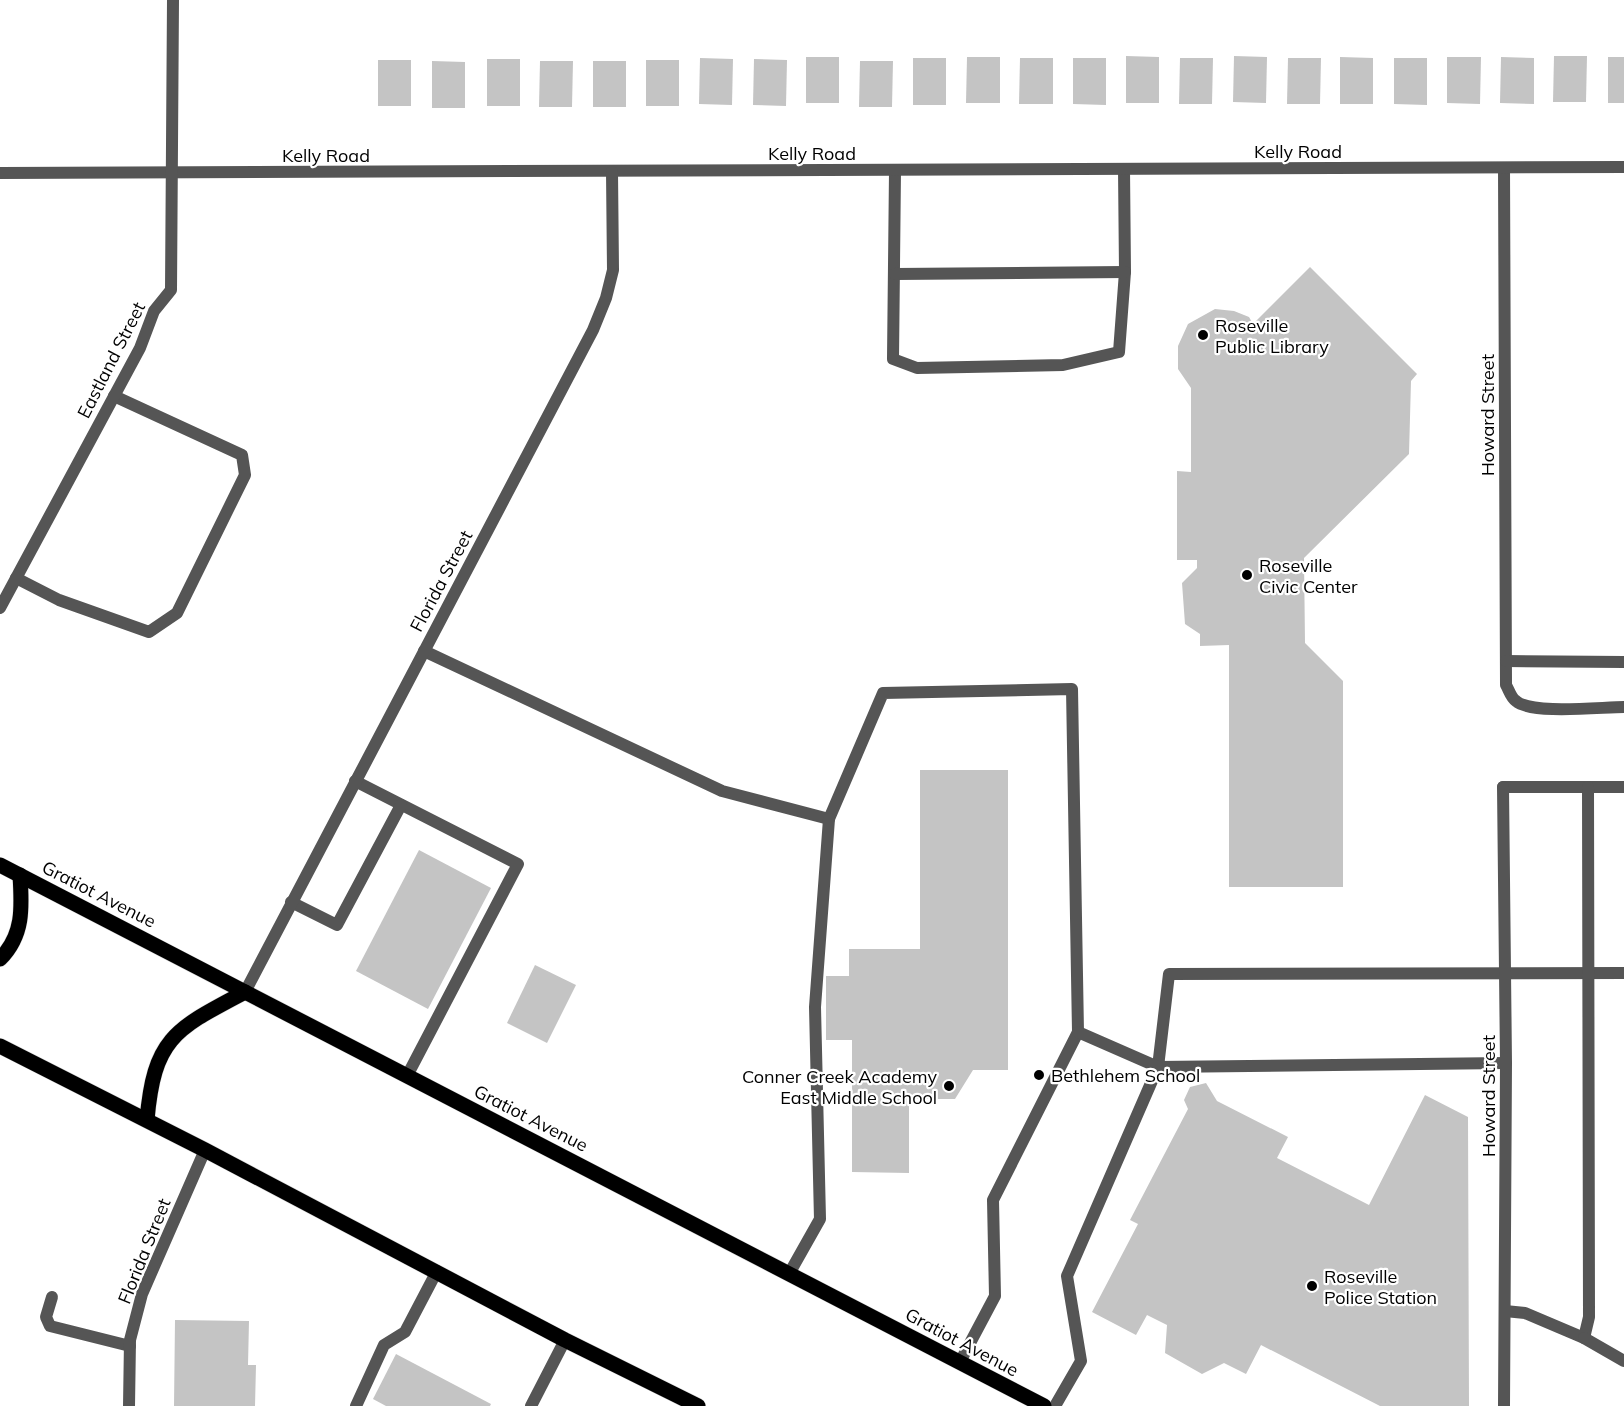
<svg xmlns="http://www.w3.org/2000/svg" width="1624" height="1406" viewBox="0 0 1624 1406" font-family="Mulish,sans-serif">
  <rect width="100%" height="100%" fill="#fff"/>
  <!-- building -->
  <g fill="#c4c4c4">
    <polygon points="1126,56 1159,57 1159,103 1126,103"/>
    <polygon points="1234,56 1267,57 1266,103 1233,102"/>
    <polygon points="1554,56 1587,56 1586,102 1553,102"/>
    <rect x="806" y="57" width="33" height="46"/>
    <polygon points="967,57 1000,57 1000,103 966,103"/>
    <polygon points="1340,57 1373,58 1373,104 1340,104"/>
    <polygon points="1447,57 1481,57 1480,104 1447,103"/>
    <polygon points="1501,57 1534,58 1534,104 1500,103"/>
    <rect x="1608" y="57" width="16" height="46"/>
    <polygon points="700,58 733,59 732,105 699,104"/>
    <rect x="913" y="58" width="33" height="47"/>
    <polygon points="1020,58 1053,58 1053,104 1019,104"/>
    <polygon points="1073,58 1106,58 1106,105 1073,104"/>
    <polygon points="1180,58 1213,58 1212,104 1179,104"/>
    <polygon points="1288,58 1321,58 1320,104 1287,104"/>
    <polygon points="1394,58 1427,58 1427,105 1394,104"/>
    <rect x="487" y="59" width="33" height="47"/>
    <polygon points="754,59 787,60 786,106 753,105"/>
    <rect x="378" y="60" width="33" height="46"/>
    <rect x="646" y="60" width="33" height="46"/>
    <polygon points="432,61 465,62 465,108 432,108"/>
    <polygon points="540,61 573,61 572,107 539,107"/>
    <rect x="593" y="61" width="33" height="46"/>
    <polygon points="860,61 893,61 892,107 859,107"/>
    <polygon points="1310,267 1417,374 1411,381 1409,454 1304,558 1305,643 1343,681 1343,887 1229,887 1229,645 1200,646 1200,634 1185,624 1182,583 1197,568 1197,560 1177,560 1177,471 1191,472 1191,388 1178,369 1178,346 1188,324 1215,309 1234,311 1249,317 1253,324"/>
    <polygon points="920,770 1008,770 1008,1070 973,1070 955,1099 909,1099 909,1173 852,1172 852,1040 826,1040 826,976 849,976 849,949 920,949"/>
    <polygon points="419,850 491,888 428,1009 356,971"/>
    <polygon points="535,965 576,985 547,1043 507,1023"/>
    <polygon points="1206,1083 1217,1101 1288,1137 1277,1158 1369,1205 1425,1095 1468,1117 1469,1406 1380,1406 1261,1345 1246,1374 1224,1363 1202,1374 1165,1353 1167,1325 1147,1315 1136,1335 1092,1312 1138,1224 1130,1220 1188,1109 1184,1100 1190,1087"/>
    <polygon points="175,1320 249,1321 248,1365 256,1365 255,1406 174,1406"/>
    <polygon points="396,1354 491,1404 490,1406 386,1406 373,1399"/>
  </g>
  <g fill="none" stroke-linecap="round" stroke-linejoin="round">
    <defs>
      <g id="primary">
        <polyline points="0,865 1044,1406"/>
        <path d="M0,959C24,935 22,907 20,875"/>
        <polyline points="0,1046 205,1150 565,1340 698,1406"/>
        <path d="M147,1120C154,1038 175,1029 245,992"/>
      </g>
    </defs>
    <!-- primary casing -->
    <use href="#primary" stroke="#dbdbdb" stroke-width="16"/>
    <!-- lane -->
    <g stroke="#555" stroke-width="12">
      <polyline points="895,171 893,359 917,368 1063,365 1119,352 1125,272 1124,169"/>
      <polyline points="895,274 1125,272"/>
      <polyline points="16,578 59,600 149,632 177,613 245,475 242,455 114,396"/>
      <polyline points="424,651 722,791 829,819 883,693 1072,689 1078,1032 993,1200 995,1296 960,1362"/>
      <polyline points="355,781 518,864 407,1076"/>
      <polyline points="1503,787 1624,787"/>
      <polyline points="291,902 337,925 401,805"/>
      <polyline points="1506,1063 1158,1067 1169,974 1624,973"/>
      <polyline points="789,1274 820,1219 815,1007 829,819"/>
      <polyline points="52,1297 46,1317 50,1326 130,1346"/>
      <polyline points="1505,1311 1525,1313 1584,1338 1589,1317 1588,787"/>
      <polyline points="1584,1338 1624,1361"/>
      <polyline points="356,1406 384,1345 405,1332 437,1271"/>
      <polyline points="1055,1406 1081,1361 1067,1276 1158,1067 1078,1032"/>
    </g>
    <!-- street -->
    <g stroke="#555" stroke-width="12">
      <path d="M1504,168L1506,685C1509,690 1511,698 1516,701C1532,715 1601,707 1624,707"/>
      <polyline points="0,173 1624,167"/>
      <polyline points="0,608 140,348 154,311 171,290 173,0"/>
      <polyline points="1506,661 1624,662"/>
      <polyline points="1503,787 1506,1063 1504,1406"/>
      <polyline points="245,992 593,330 606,298 613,270 612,172"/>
      <polyline points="129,1406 130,1340 142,1294 205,1150"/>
      <polyline points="531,1406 565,1340"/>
    </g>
    <!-- primary -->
    <use href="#primary" stroke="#000" stroke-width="15"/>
  </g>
  <!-- markers -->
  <g fill="#000" stroke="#fff" stroke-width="2">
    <circle cx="1203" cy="335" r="6"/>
    <circle cx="1247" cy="575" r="6"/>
    <circle cx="1039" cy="1075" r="6"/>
    <circle cx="949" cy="1086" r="6"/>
    <circle cx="1312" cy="1286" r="6"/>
  </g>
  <g text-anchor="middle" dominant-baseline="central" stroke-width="4.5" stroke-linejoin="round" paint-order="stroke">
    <!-- street labels -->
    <g font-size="18" fill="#000" stroke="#fff">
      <text x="1298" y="151">Kelly Road</text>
      <text x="812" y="153">Kelly Road</text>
      <text x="326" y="155">Kelly Road</text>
      <text transform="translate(111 360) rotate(-63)">Eastland Street</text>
      <text transform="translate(1487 415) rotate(-90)">Howard Street</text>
      <text transform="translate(441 581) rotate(-62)">Florida Street</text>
      <text transform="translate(99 894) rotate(27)">Gratiot Avenue</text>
      <text transform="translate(1488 1096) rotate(-90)">Howard Street</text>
      <text transform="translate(531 1118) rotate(27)">Gratiot Avenue</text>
      <text transform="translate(144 1251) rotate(-68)">Florida Street</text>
      <text transform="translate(962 1342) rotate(28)">Gratiot Avenue</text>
    </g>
    <!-- poi labels -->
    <g font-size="18" fill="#000" stroke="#fff" text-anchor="start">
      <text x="1215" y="325">Roseville<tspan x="1215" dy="21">Public Library</tspan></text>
      <text x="1259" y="565">Roseville<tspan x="1259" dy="21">Civic Center</tspan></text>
      <text x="1051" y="1075">Bethlehem School</text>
      <text x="937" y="1076" text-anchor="end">Conner Creek Academy<tspan x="937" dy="21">East Middle School</tspan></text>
      <text x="1324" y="1276">Roseville<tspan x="1324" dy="21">Police Station</tspan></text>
    </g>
  </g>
</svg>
